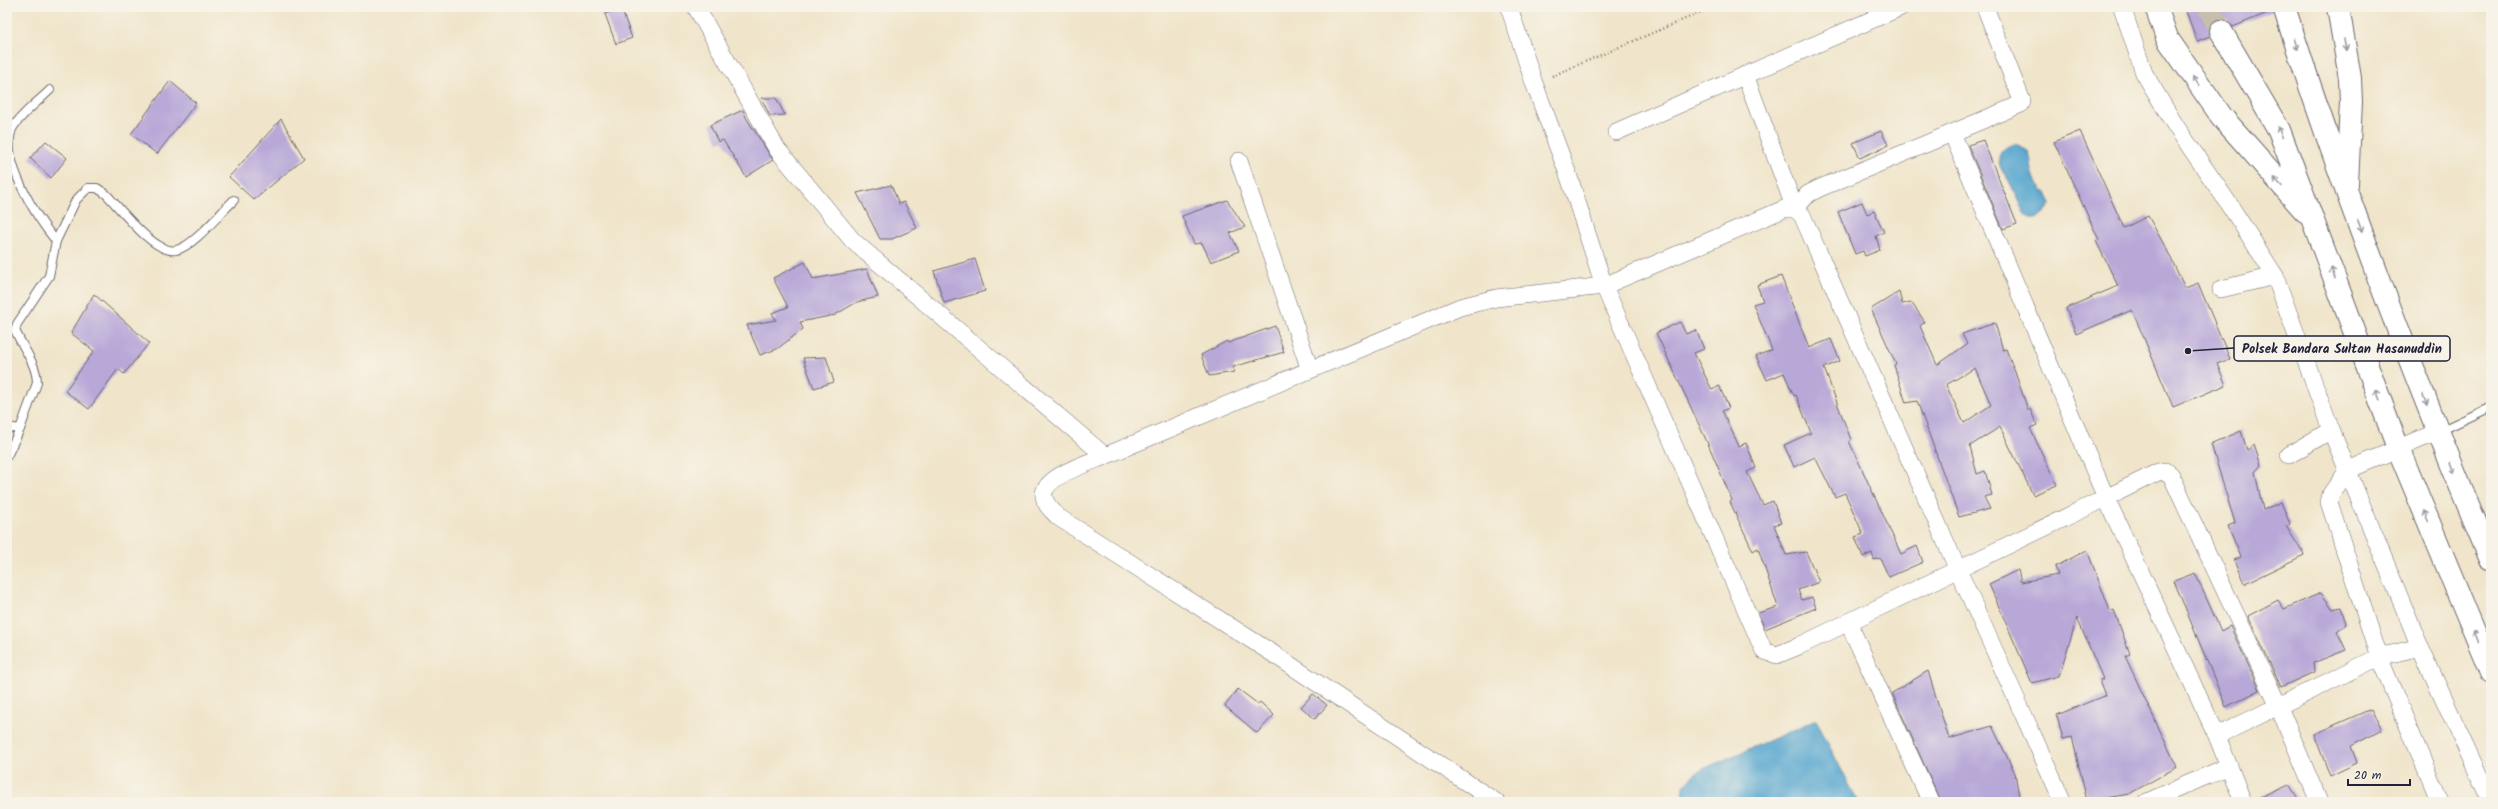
<svg xmlns="http://www.w3.org/2000/svg" width="2498" height="809" viewBox="0 0 2498 809" font-family="Kalam,sans-serif">
  <rect width="100%" height="100%" fill="#f7f3e8"/>
  <filter id="ink" filterUnits="userSpaceOnUse"><feTurbulence type="fractalNoise" baseFrequency=".025" numOctaves="2"/><feDisplacementMap in="SourceGraphic" scale="8" xChannelSelector="R" yChannelSelector="G"/><feConvolveMatrix kernelMatrix="1 2 1 2 8 2 1 2 1" color-interpolation-filters="sRGB"/></filter>
  <filter id="wash" filterUnits="userSpaceOnUse"><feTurbulence type="fractalNoise" baseFrequency=".012" numOctaves="4" result="noise"/><feDisplacementMap in="SourceGraphic" scale="16" xChannelSelector="R" yChannelSelector="G"/><feGaussianBlur stdDeviation="0.9" result="paint"/><feColorMatrix in="noise" values="0 0 0 0 0 0 0 0 0 0 0 0 0 0 0 0 0 1.4 0 .05"/><feComposite in="paint" operator="in"/></filter>
  <g filter="url(#wash)">
    <rect width="100%" height="100%" fill="#f0e5ca"/>
    <!-- water -->
    <g fill="#55a5cf" stroke="#3c6485">
      <path d="M2014,144C2021,146 2026,148 2029,154C2032,161 2030,170 2035,179C2040,188 2051,194 2051,205C2027,236 2021,205 2011,185C2007,176 1998,169 1999,158C2000,150 2007,146 2014,144Z"/>
      <polygon points="1816,720 1858,802 1682,802 1683,787 1696,772"/>
    </g>
    <g id="blocks">
      <!-- building -->
      <g fill="#b8a8d8" fill-rule="evenodd">
        <polygon points="2195,7 2272,7 2272,11 2233,27 2227,20 2215,20 2210,25 2210,36 2197,41 2186,11"/>
        <polygon points="621,8 632,38 616,44 605,14"/>
        <polygon points="170,81 196,103 157,154 131,134"/>
        <polygon points="761,98 776,98 785,115 770,116"/>
        <polygon points="743,110 747,119 773,160 746,177 723,140 718,142 710,125"/>
        <polygon points="281,119 304,158 254,200 229,177"/>
        <polygon points="1881,131 1888,145 1860,158 1853,143"/>
        <polygon points="2080,131 2124,228 2148,216 2167,250 2185,288 2198,283 2230,359 2217,364 2226,385 2173,407 2132,310 2076,334 2066,308 2118,286 2096,241 2099,240 2054,142"/>
        <polygon points="1983,140 2017,224 2003,229 1968,145"/>
        <polygon points="46,141 67,158 51,178 30,158"/>
        <polygon points="891,185 899,204 904,202 917,228 892,239 880,239 857,193"/>
        <polygon points="1227,200 1245,227 1230,233 1239,251 1211,262 1202,243 1194,244 1182,216"/>
        <polygon points="1862,202 1867,214 1874,211 1884,232 1876,236 1880,250 1865,256 1863,251 1855,254 1838,212"/>
        <polygon points="975,259 985,291 944,303 934,271"/>
        <polygon points="805,262 813,279 867,269 878,297 857,302 835,315 800,322 803,329 777,349 760,355 747,325 776,320 772,313 788,307 773,278"/>
        <polygon points="1781,276 1809,348 1831,339 1840,361 1824,368 1851,440 1849,441 1901,554 1917,546 1923,562 1889,577 1880,558 1874,560 1872,553 1863,557 1855,537 1863,534 1845,493 1835,497 1815,457 1794,467 1784,445 1811,433 1796,395 1794,396 1784,373 1767,380 1756,356 1772,350 1753,304 1763,301 1757,285"/>
        <path d="M1899,292L1902,304L1911,302L1925,322L1920,326L1937,365L1967,344L1962,334L1995,323L2003,350L2006,349L2015,372L2028,410L2030,409L2037,425L2030,428L2057,485L2033,495L2000,427L1970,446L1977,474L1985,471L1992,495L1984,497L1990,509L1959,517L1917,401L1906,403L1894,365L1896,364L1871,309ZM1975,368L1991,405L1964,423L1946,385Z"/>
        <polygon points="94,294 149,343 124,374 118,369 89,409 65,391 94,351 71,333"/>
        <polygon points="1680,322 1686,334 1696,330 1704,349 1694,353 1712,390 1719,386 1729,408 1722,411 1739,446 1746,443 1756,468 1747,472 1763,505 1773,501 1781,523 1774,525 1786,555 1806,552 1819,582 1798,590 1802,600 1812,597 1816,608 1765,629 1758,613 1778,607 1758,548 1753,551 1730,502 1732,500 1709,446 1656,333"/>
        <polygon points="1275,326 1284,352 1233,367 1234,372 1209,376 1201,355 1227,341 1228,343"/>
        <polygon points="826,357 834,382 814,388 803,358"/>
        <polygon points="2241,431 2247,450 2254,445 2261,465 2255,472 2263,510 2281,502 2290,524 2286,526 2304,555 2244,584 2234,560 2241,557 2228,526 2235,523 2211,444"/>
        <polygon points="2087,550 2110,611 2114,610 2130,654 2125,656 2177,767 2129,794 2087,801 2072,737 2063,739 2057,715 2106,695 2100,680 2103,679 2077,618 2059,676 2032,683 1989,584 2018,570 2021,582 2058,575 2055,567"/>
        <polygon points="2195,573 2221,631 2230,626 2260,690 2226,707 2174,581"/>
        <polygon points="2321,593 2333,609 2341,607 2346,624 2337,631 2346,650 2313,663 2314,672 2281,687 2248,616 2278,600 2284,609"/>
        <polygon points="1928,671 1949,739 1992,726 2015,773 2020,802 1941,802 1892,693"/>
        <polygon points="1238,689 1258,704 1260,702 1274,715 1257,733 1225,706"/>
        <polygon points="1313,694 1327,705 1315,719 1301,707"/>
        <polygon points="2371,709 2382,730 2351,746 2357,763 2330,776 2314,734"/>
        <polygon points="2289,784 2300,802 2253,802 2253,800"/>
      </g>
    </g>
  </g>
  <g filter="url(#ink)">
    <use href="#blocks" fill-opacity="0" stroke="#6a666d" stroke-width="1"/>
    <g fill="none" stroke-linecap="round" stroke-linejoin="round">
      <!-- secondary-tunnel -->
      <polyline stroke="#c7bead" stroke-width="22" stroke-dasharray="22 11" stroke-linecap="butt" points="2208,7 2221,31"/>
      <defs>
        <g id="lane">
          <path d="M50,90C38,102 21,114 12,129C0,161 37,218 56,241"/>
          <polyline points="7,427 20,429"/>
          <polyline points="2440,431 2491,407"/>
          <path d="M7,456L20,429L37,383C37,364 22,347 15,330L17,324L49,276L56,241L76,200L88,188H97L106,194C120,208 155,255 176,250C193,247 221,212 234,200"/>
        </g>
        <g id="street">
          <polyline points="696,7 777,149 853,241 1105,456"/>
          <polyline points="1509,7 1534,83 1569,177 1604,286 1764,651 1777,655 1799,646 2106,498 2217,736 2379,657 2420,647"/>
          <polyline points="1985,7 2022,101 2021,104 1952,133 2106,498 2158,472 2166,471 2171,475 2279,707 2319,802"/>
          <polyline points="2122,7 2144,73 2175,125 2229,204 2275,276 2331,430 2420,647 2491,802"/>
          <polyline points="1745,75 1795,209"/>
          <polyline points="1616,132 1901,7"/>
          <polyline points="1239,161 1310,370"/>
          <polyline points="1795,209 1808,194 1820,188 1952,133"/>
          <polyline points="2221,289 2275,276"/>
          <polyline points="2289,455 2331,430"/>
          <polyline points="2348,470 2331,494 2329,502 2379,657 2440,802"/>
          <polyline points="2348,470 2437,432"/>
          <polyline points="1849,624 1931,802"/>
          <polyline points="2217,736 2243,802"/>
          <path d="M1496,802L1272,653L1058,517C1053,511 1045,505 1044,497C1041,477 1091,462 1105,456L1460,307L1496,298L1604,286L1784,209H1795L1802,215L1958,570L2063,802"/>
          <polyline points="2147,802 2229,766"/>
        </g>
        <g id="secondary">
          <polyline points="2156,7 2167,38 2222,117 2305,211"/>
          <path d="M2284,7C2344,195 2415,379 2491,560"/>
          <polyline points="2338,7 2350,78 2351,102 2347,184"/>
          <polyline points="2221,31 2279,130 2398,448 2491,672"/>
        </g>
      </defs>
      <!-- lane casing -->
      <use href="#lane" stroke="#6a666d" stroke-width="10"/>
      <!-- street casing -->
      <use href="#street" stroke="#6a666d" stroke-width="18"/>
      <!-- secondary casing -->
      <use href="#secondary" stroke="#6a666d" stroke-width="24"/>
      <!-- path -->
      <polyline stroke="#6a666d" stroke-width="2.5" stroke-dasharray="1 3" stroke-linecap="butt" points="1552,76 1713,7"/>
      <!-- lane -->
      <use href="#lane" stroke="#fff" stroke-width="8"/>
      <!-- street -->
      <use href="#street" stroke="#fff" stroke-width="17"/>
      <!-- secondary -->
      <use href="#secondary" stroke="#fff" stroke-width="22"/>
    </g>
    <!-- one-way arrows -->
    <defs><path id="oneway-shaft" d="M-6 0H5M1.5-3L5.5 0L1.5 3" fill="none" stroke-width="1.6" stroke-linecap="round" stroke-linejoin="round"/></defs>
    <g stroke="#9c9ca7">
      <use href="#oneway-shaft" transform="translate(2296 44) rotate(72)"/>
      <use href="#oneway-shaft" transform="translate(2345 45) rotate(80)"/>
      <use href="#oneway-shaft" transform="translate(2196 81) rotate(-124)"/>
      <use href="#oneway-shaft" transform="translate(2280 132) rotate(-114)"/>
      <use href="#oneway-shaft" transform="translate(2278 182) rotate(-132)"/>
      <use href="#oneway-shaft" transform="translate(2360 226) rotate(69)"/>
      <use href="#oneway-shaft" transform="translate(2333 273) rotate(-110)"/>
      <use href="#oneway-shaft" transform="translate(2378 395) rotate(-110)"/>
      <use href="#oneway-shaft" transform="translate(2425 400) rotate(69)"/>
      <use href="#oneway-shaft" transform="translate(2452 468) rotate(67)"/>
      <use href="#oneway-shaft" transform="translate(2426 516) rotate(-113)"/>
      <use href="#oneway-shaft" transform="translate(2476 636) rotate(-113)"/>
    </g>
  </g>
  <!-- callouts -->
  <path fill="none" stroke="#22223b" stroke-width="1.5" d="M2188 351L2234 348"/>
  <circle fill="#22223b" stroke="#f7f3e8" stroke-width="1.5" cx="2188" cy="351" r="4"/>
  <rect fill="#f7f3e8" stroke="#22223b" stroke-width="1.5" x="2234" y="336" width="216" height="25" rx="4"/>
  <g font-size="13" text-anchor="middle" font-weight="bold" fill="#22223b">
    <text x="2342" y="353">Polsek Bandara Sultan Hasanuddin</text>
  </g>
  <!-- margin -->
  <rect width="2498" height="809" fill="none" stroke="#f7f3e8" stroke-width="24"/>
  <!-- scale -->
  <path d="M2348 779v6h62v-6" fill="none" stroke="#22223b" stroke-width="2"/>
  <text x="2354" y="779" font-size="12" fill="#22223b" stroke="#f7f3e8" stroke-width="3" paint-order="stroke">20 m</text>
</svg>
